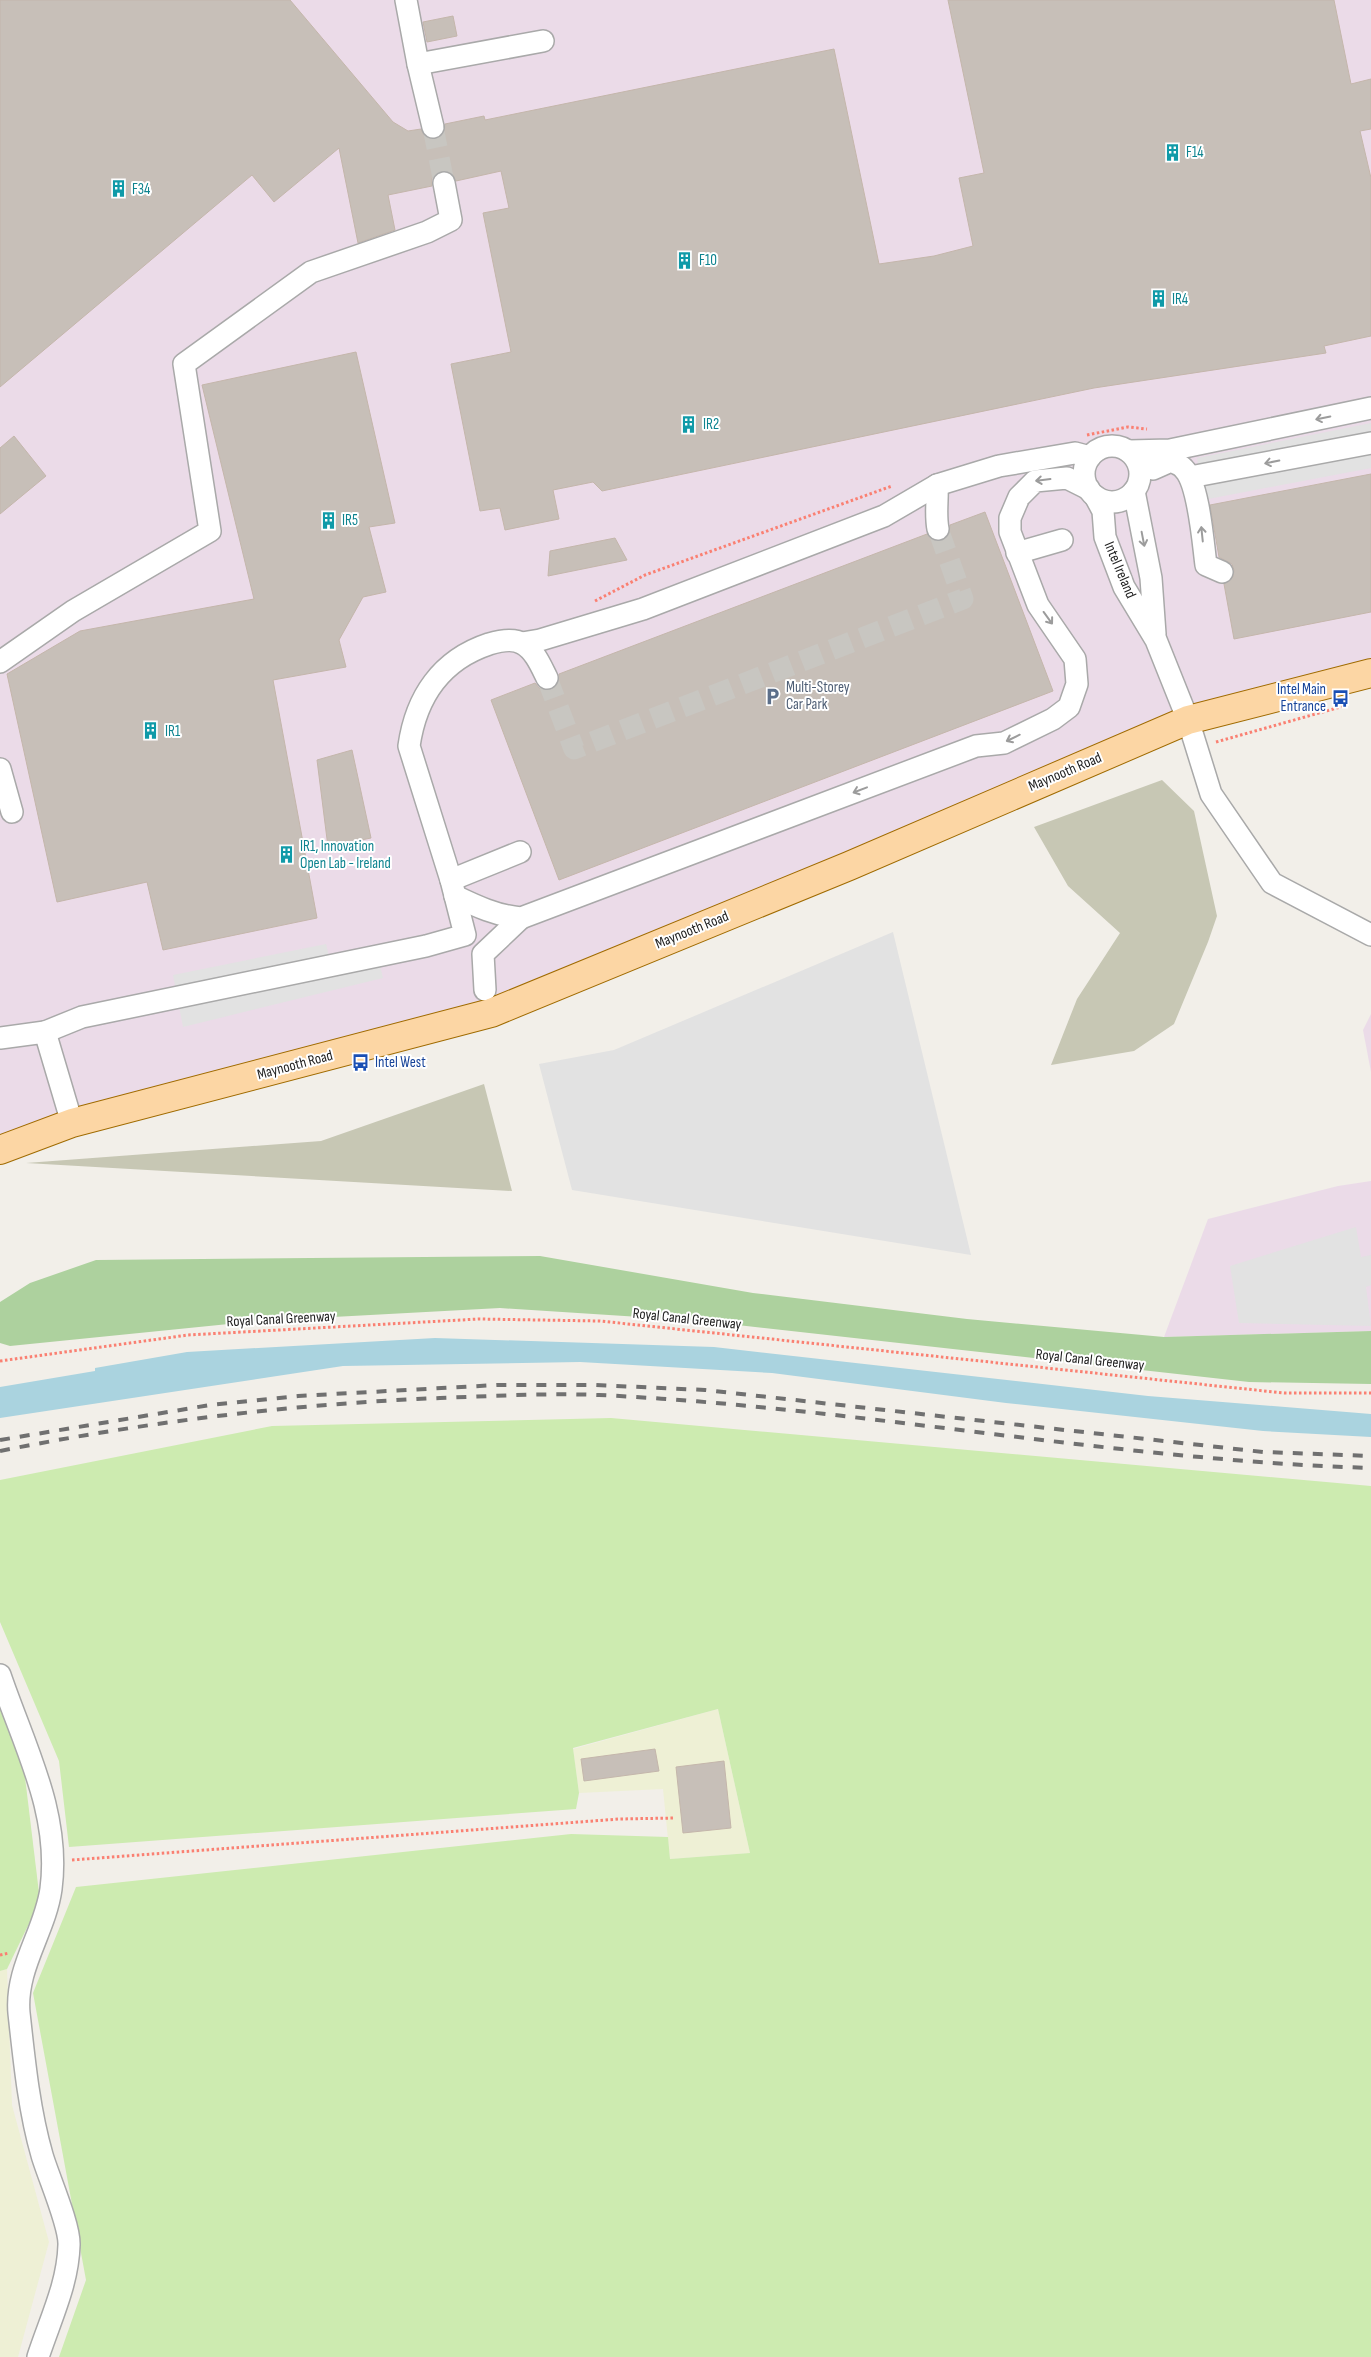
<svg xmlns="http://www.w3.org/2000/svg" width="1371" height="2357" viewBox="0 0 1371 2357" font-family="'Sofia Sans Condensed',sans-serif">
  <rect width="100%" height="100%" fill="#f2efe9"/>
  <!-- industrial -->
  <g fill="#ebdbe8">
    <polygon points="0,0 1371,0 1371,661 1270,690 493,1019 0,1152"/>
    <polygon points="1371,1014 1371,1072 1363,1030"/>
    <polygon points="1371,1181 1371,1331 1164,1337 1208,1219 1338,1186"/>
  </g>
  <!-- construction -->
  <g fill="#c7c7b4">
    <polygon points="1162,780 1194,811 1217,916 1208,942 1174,1024 1134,1051 1051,1065 1077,999 1120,933 1068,886 1034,827"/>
    <polygon points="484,1084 512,1191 26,1163 321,1141"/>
  </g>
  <!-- farmland -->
  <g fill="#eef0d5">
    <polygon points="718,1709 750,1853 670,1859 663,1789 579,1793 573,1749"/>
    <polygon points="7,1969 12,2105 49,2242 18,2357 0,2357 0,1971"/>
  </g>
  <!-- grass -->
  <g fill="#cdebb0">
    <polygon points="611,1418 1371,1486 1371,2357 59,2357 86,2280 33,1993 76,1887 571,1834 668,1837 670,1859 750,1853 718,1709 573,1748 579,1793 576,1809 69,1847 59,1761 0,1622 0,1480 272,1426"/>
    <polygon points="0,1700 24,1769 40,1901 7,1969 0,1971"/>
  </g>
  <!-- forest -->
  <polygon fill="#add19e" points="540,1256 753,1293 967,1319 1164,1337 1371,1331 1371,1384 1249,1382 702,1321 500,1308 259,1321 10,1346 0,1343 0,1302 30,1283 96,1260"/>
  <!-- parking -->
  <g fill="#e2e2e2">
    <polygon points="1371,423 1371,468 1203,500 1197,458"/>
    <polygon points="893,932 971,1255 572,1190 539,1064 614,1050"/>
    <polygon points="326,944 329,956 375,945 383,978 183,1027 173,975"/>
    <polygon points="1356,1227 1361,1257 1371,1255 1371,1285 1366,1287 1371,1326 1239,1323 1230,1266"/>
  </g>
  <!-- water -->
  <polygon fill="#aad3df" points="435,1338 714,1347 1148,1396 1371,1414 1371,1437 1263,1431 1006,1403 772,1373 580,1362 343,1366 0,1418 0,1387 95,1371 95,1368 187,1352"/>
  <!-- building -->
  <g fill="#c7bfb8" stroke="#c4b6ab">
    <polygon points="0,0 290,0 393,122 408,131 421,129 424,135 430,139 442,136 445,124 484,116 485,120 834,49 879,264 934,256 973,246 959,178 984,173 948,0 1334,0 1351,84 1371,79 1371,129 1360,131 1371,178 1371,336 1324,346 1326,353 1094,388 602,491 593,482 553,490 559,519 505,530 500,508 480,511 451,364 511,352 483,213 509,208 501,171 456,181 449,171 441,171 432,178 432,186 388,195 395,230 358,243 339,148 274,202 252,175 0,387"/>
    <polygon points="453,16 457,36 427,42 423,22"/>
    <polygon points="356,352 395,523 369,527 386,592 363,597 339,640 346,667 273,680 317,918 163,950 147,882 57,902 7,674 80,631 254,599 202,385"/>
    <polygon points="14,436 46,476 0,514 0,448"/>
    <polygon points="1371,474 1371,612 1234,639 1224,584 1233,577 1234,570 1232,564 1219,557 1210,505"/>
    <polygon points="985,512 1053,691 559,880 491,700 535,683 540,689 552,689 558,685 559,674 927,534 933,540 940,541 949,534 950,525"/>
    <polygon points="615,538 627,560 548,576 550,551"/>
    <polygon points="352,750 371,838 328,847 317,760"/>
    <polygon points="655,1749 659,1771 584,1781 581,1759"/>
    <polygon points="724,1761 731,1828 683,1833 676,1767"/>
  </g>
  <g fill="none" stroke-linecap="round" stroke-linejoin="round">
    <!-- minor-tunnel -->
    <g stroke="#c8c6c1" stroke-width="21" stroke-dasharray="21 11" stroke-linecap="butt">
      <polyline points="433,127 444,183"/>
      <polyline points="547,678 574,749 963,599 938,529"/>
    </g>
    <defs>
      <g id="minor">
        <polyline points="406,0 418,64 543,41"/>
        <polyline points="418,64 433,127"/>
        <circle cx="1112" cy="474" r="28"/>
        <polyline points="1129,451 1170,450 1371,408"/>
        <path d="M1153,469L1171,461C1175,463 1181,465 1184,469C1199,484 1203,543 1206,565L1222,572"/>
        <polyline points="1190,477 1371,443"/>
        <path d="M937,485C938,500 935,514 938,529"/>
        <polyline points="1134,491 1151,578 1155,634"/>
        <polyline points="1095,496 1103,511 1105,537 1124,587 1156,640 1188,720 1211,794 1272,883 1371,935"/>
        <polyline points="1017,553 1062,540"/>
        <polyline points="522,643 540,640 643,609 884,516 937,485 999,466 1075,453 1090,457"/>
        <polyline points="0,662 73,611 210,531 184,364 311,272 427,232 451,220 444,183"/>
        <polyline points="0,769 12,812"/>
        <polyline points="451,880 520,852"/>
        <path d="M455,896C476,906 497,916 521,918L976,746L1004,743L1053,719L1069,707L1077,684L1075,659L1038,605L1010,532V518L1019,497L1035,481L1067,478L1089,489"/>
        <polyline points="485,990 483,954 521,918"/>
        <path d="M45,1032L82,1017L426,946L465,935L451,880L409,746C416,697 441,660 489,644C499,641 514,638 523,644C535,651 541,666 547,678"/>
        <polyline points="0,1038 45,1032 72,1123"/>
        <path d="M0,1675C24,1746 61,1813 51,1889C45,1932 15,1968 19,2013C24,2059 29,2110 42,2155C48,2176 70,2225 69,2245C68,2284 50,2320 38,2357"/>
      </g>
      <polyline id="major" points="0,1150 72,1123 491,1013 849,866 1188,720 1371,673"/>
    </defs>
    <!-- minor casing -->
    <use href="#minor" stroke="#a9a9a9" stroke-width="24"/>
    <!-- major casing -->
    <use href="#major" stroke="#a06b00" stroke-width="30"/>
    <!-- path -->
    <g stroke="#fa8072" stroke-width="3" stroke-dasharray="2.5 2.5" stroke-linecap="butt">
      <polyline points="1087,435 1128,427 1147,429"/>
      <polyline points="595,601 645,575 892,486"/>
      <polyline points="1216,742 1344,706"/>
      <polyline points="0,1361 188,1335 479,1319 600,1321 1284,1393 1371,1393"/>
      <polyline points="72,1860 619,1819 675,1818"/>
      <polyline points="0,1955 9,1953"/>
    </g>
    <!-- minor -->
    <use href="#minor" stroke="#fff" stroke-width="21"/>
    <!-- major -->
    <use href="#major" stroke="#fcd6a4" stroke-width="28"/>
    <!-- rail -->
    <g stroke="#707070" stroke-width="4" stroke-dasharray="10 10" stroke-linecap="butt">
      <polyline points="0,1440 210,1405 298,1396 497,1385 596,1385 705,1390 1263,1452 1371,1456"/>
      <path d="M0,1451C145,1422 292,1404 440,1398C493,1396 546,1393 599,1395C857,1407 1112,1460 1371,1468"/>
    </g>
  </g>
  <!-- one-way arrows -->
  <defs><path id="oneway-shaft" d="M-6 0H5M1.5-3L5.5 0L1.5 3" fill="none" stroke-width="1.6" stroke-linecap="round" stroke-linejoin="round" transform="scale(1.25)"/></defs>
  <g stroke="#9c9c9c">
    <use href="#oneway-shaft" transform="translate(1323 418) rotate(168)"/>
    <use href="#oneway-shaft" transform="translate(1272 462) rotate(169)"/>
    <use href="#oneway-shaft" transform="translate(1043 480) rotate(173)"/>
    <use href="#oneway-shaft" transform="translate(1202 534) rotate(-96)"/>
    <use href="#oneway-shaft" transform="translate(1143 539) rotate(79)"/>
    <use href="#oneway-shaft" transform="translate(1048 618) rotate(54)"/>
    <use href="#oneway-shaft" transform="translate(1013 738) rotate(154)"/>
    <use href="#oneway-shaft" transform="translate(860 790) rotate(159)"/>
  </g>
  <!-- icons -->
  <defs>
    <symbol id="building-bare" viewBox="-9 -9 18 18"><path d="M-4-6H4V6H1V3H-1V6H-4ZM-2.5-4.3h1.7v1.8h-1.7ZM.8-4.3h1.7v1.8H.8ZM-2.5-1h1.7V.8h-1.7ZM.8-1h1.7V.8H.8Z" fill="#0f9aa8" stroke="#fff" stroke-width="2.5" paint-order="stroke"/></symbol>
    <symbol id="parking-bare" viewBox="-9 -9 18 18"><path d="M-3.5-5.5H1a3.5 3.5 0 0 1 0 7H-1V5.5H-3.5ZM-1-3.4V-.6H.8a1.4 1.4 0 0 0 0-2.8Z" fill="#5c6f8a" stroke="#fff" stroke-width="2.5" paint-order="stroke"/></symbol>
    <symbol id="bus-bare" viewBox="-9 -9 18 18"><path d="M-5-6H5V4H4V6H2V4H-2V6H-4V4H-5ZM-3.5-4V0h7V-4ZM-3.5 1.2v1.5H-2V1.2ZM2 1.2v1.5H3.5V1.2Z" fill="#1a4fb4" stroke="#fff" stroke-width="2.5" paint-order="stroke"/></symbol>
  </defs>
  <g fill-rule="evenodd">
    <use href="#building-bare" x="1160" y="140" width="25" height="25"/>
    <use href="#building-bare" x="106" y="176" width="25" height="25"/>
    <use href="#building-bare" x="672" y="248" width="25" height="25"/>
    <use href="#building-bare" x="1146" y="286" width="25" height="25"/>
    <use href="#building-bare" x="676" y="412" width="25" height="25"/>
    <use href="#building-bare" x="316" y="508" width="25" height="25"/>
    <use href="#parking-bare" x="760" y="684" width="25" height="25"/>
    <use href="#bus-bare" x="1328" y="686" width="25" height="25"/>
    <use href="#building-bare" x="138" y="718" width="25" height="25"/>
    <use href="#building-bare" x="274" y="842" width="25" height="25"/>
    <use href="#bus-bare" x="348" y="1050" width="25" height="25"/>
  </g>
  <g text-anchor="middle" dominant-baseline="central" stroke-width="4" stroke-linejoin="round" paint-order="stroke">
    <!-- culture labels -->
    <g font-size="15" fill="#0d838f" stroke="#fff" text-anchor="start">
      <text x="1186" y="152">F14</text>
      <text x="132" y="189">F34</text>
      <text x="699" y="260">F10</text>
      <text x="1172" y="299">IR4</text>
      <text x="703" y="424">IR2</text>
      <text x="342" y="520">IR5</text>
      <text x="165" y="731">IR1</text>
      <text x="300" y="846">IR1, Innovation<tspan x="300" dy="17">Open Lab - Ireland</tspan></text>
    </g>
    <!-- street labels -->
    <g font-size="15" fill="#222" stroke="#fff">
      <text transform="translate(1120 570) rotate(67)">Intel Ireland</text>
      <text transform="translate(1065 772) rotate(-23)">Maynooth Road</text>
      <text transform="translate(692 930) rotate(-22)">Maynooth Road</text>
      <text transform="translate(295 1065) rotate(-15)">Maynooth Road</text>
      <text transform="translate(281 1319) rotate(-3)">Royal Canal Greenway</text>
      <text transform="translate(687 1319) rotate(6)">Royal Canal Greenway</text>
      <text transform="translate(1090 1360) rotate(6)">Royal Canal Greenway</text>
    </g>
    <!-- service labels -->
    <g font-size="15" fill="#4e5e75" stroke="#fff" text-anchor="start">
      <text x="786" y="687">Multi-Storey<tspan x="786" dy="17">Car Park</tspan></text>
    </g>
    <!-- transit labels -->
    <g font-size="15" fill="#164399" stroke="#fff" text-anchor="end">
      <text x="1326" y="689">Intel Main<tspan x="1326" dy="17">Entrance</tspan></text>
      <text x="375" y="1062" text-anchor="start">Intel West</text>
    </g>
  </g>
</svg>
